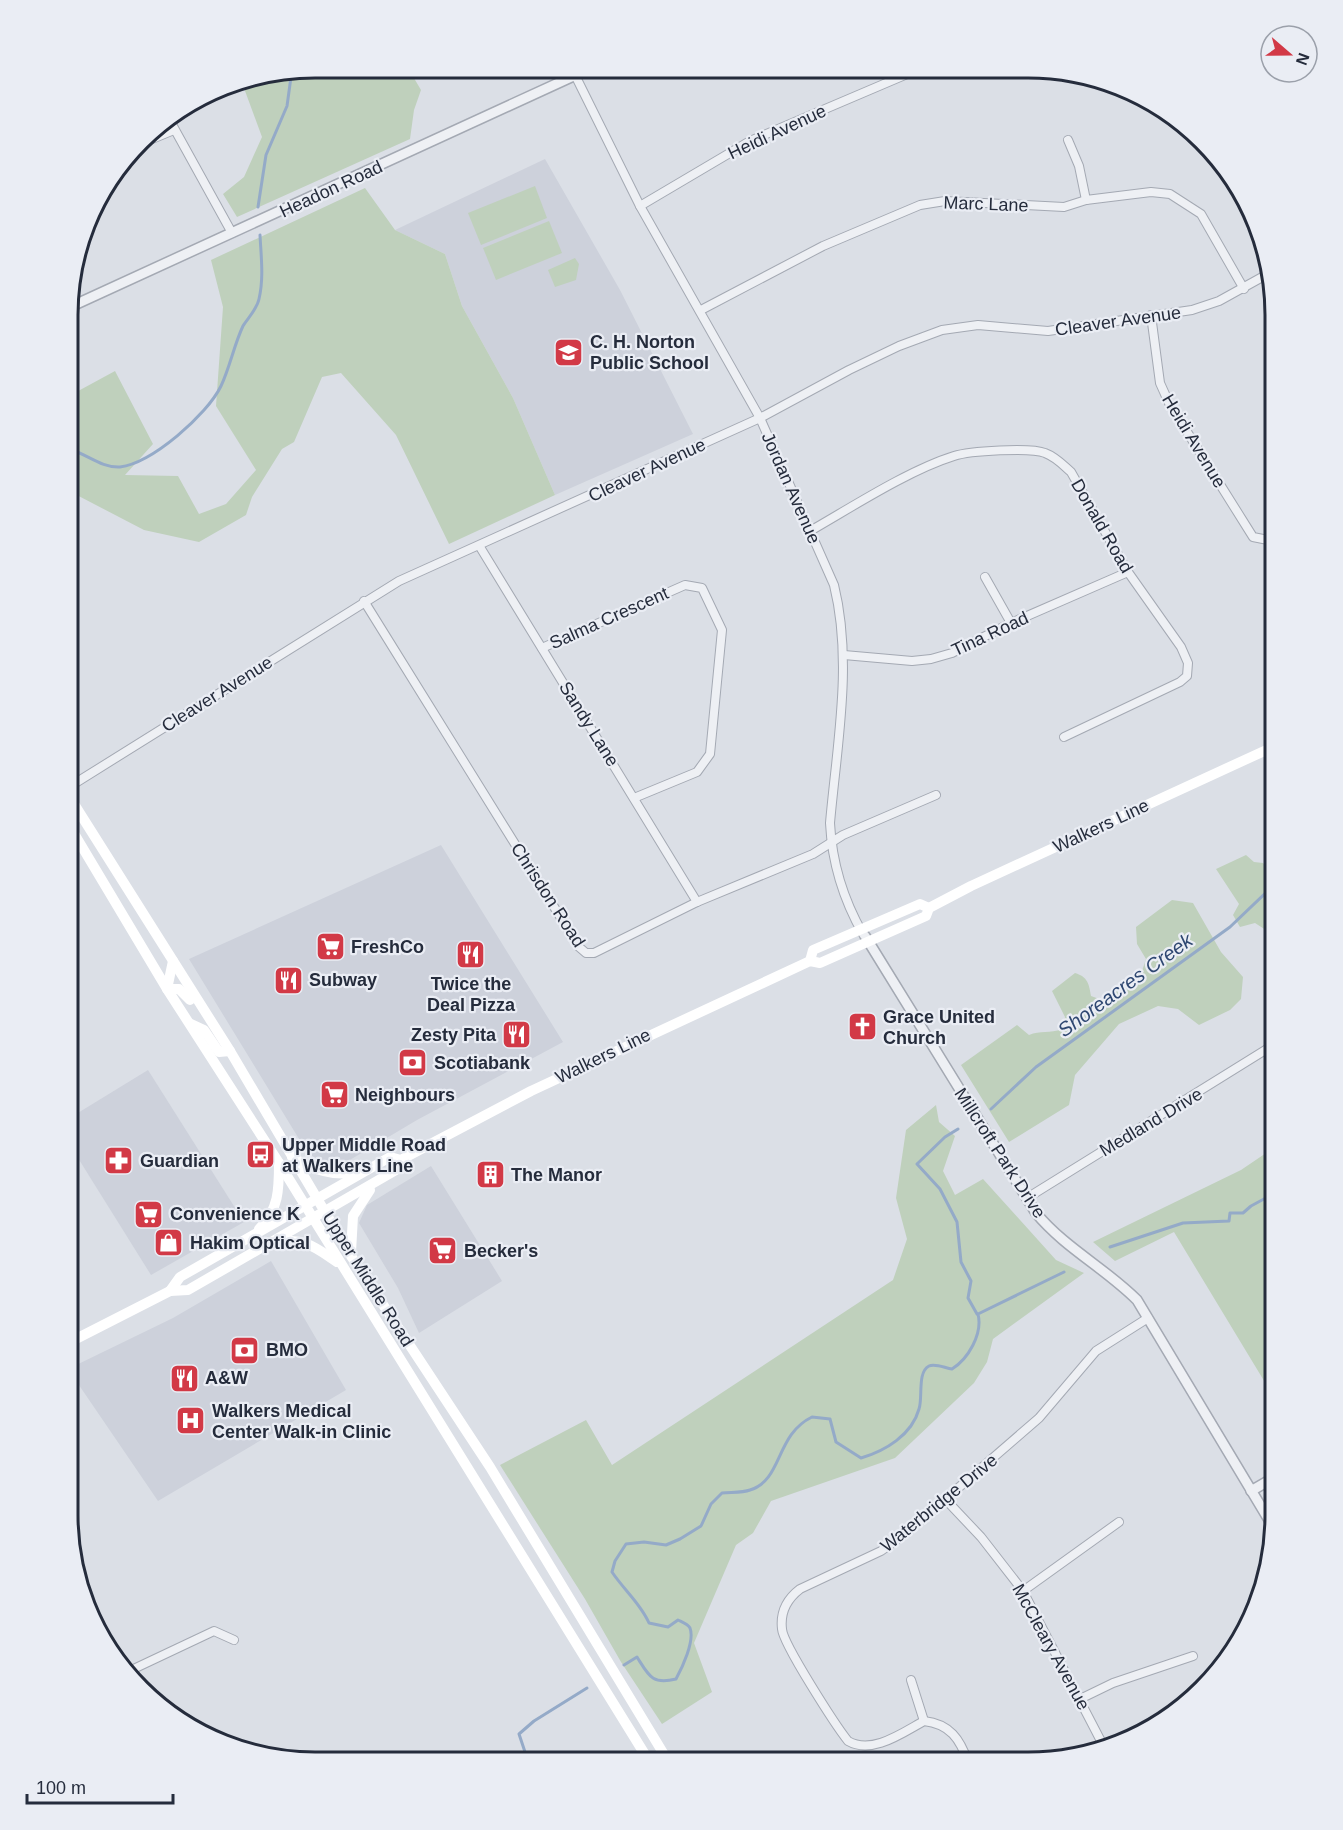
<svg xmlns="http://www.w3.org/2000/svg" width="1343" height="1830" viewBox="0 0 1343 1830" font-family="Helvetica,sans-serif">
  <rect width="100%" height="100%" fill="#dbdfe6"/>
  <!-- built -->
  <g fill="#cdd1db">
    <polygon points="545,159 620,290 693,434 555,495 513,398 462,306 445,254 395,230"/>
    <polygon points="441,845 563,1042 417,1120 343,1164 328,1164 319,1161 307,1152 189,959"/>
    <polygon points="148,1070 244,1222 151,1275 68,1142 68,1119"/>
    <polygon points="431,1166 502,1281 419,1333 398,1288 359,1223 367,1205"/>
    <polygon points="271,1261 346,1390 158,1501 68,1369 173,1318"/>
  </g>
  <!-- green -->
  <g fill="#bfd0bc">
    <polygon points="315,68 408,68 421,90 414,110 410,139 237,217 223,194 244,177 262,137 241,80"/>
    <polygon points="535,186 547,218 481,245 468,213"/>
    <polygon points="365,188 395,230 445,254 462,306 513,398 555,495 449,544 396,435 341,373 322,377 294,442 282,449 252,497 246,515 199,542 144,530 69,491 69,396 115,371 153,444 125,475 178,476 199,514 226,504 256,470 216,406 223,307 211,260"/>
    <polygon points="549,221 562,253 496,280 483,248"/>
    <polygon points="575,258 579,264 576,280 555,287 548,270"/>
    <polygon points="1275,649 1275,714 1265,719 1268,663"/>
    <polygon points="1246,855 1254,862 1263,863 1275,875 1275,936 1255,923 1240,927 1233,915 1239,904 1216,869"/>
    <path d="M1172,900L1193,903L1221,952L1243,977L1241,999L1230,1010L1199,1025L1178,1009L1158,1006L1119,1024L1075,1075L1069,1105L1009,1142L961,1065L1017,1025L1029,1035C1040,1030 1050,1034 1062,1029L1065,1017L1052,991L1075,973C1088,977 1089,984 1091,996L1102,1000L1141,974L1146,959L1137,944L1136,927Z"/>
    <polygon points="936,1105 939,1122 955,1136 943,1171 955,1195 983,1179 1056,1260 1084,1273 993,1339 987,1362 974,1383 895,1458 771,1501 753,1533 736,1545 694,1643 712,1692 662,1724 621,1662 585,1599 500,1465 586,1420 612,1465 893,1280 907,1239 896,1198 906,1130"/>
    <polygon points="1275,1147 1275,1399 1174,1232 1115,1261 1093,1242 1241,1170"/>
  </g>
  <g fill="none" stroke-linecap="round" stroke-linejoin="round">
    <!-- stream -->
    <g stroke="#94aac8" stroke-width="3">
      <polyline points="258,207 266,155 287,106 291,77 297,71"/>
      <path d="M69,449C87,454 101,468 120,467C152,463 207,415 221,386C230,367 234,345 243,326C248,318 257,309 259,299C264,278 261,256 260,235"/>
      <polyline points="991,1109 1036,1067 1230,927 1275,884"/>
      <polyline points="958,1129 945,1137 917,1164 940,1189 957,1222 961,1262 971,1281 968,1298 977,1314"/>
      <polyline points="1110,1247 1183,1223 1229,1221 1230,1213 1243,1213 1251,1206 1275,1193"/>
      <path d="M624,1665L637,1657C649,1676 652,1685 676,1679C682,1668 695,1641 690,1628C688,1624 682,1622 678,1620L668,1627L649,1623C641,1604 624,1590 612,1572L615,1561L626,1544L644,1542L666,1545L680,1539L701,1526L711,1504L722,1493C731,1492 742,1493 750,1490C783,1480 775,1435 812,1417L830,1419L836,1442L861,1458C885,1451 912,1435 919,1409C923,1398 917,1372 929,1366C935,1363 945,1368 952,1369C968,1359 983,1334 978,1314L1064,1272"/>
      <polyline points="517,1761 525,1752 519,1734 534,1721 587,1688"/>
    </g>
    <defs>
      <g id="minor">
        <path d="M575,75L640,206L760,418L834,585C853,662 837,744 830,823C832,863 843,899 863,934"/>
        <polyline points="169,119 232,233"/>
        <polyline points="1068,140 1079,166 1086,200"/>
        <polyline points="140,144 174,130"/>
        <polyline points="640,206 750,141 919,69"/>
        <polyline points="701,310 823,246 920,205 945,201 1064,207 1086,200 1151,192 1170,194 1201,214 1244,289"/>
        <polyline points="1151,315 1160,383 1169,403 1253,537 1268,540 1275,536"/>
        <path d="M810,531C852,507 909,470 954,456C969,451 1031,447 1045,453C1056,457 1063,465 1071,472L1128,572L1181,647L1188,663L1187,676L1180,682L1064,737"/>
        <polyline points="480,547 697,902"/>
        <polyline points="985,577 1011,623"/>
        <polyline points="364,601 579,947 586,953 594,953 697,902 813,854 843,835 936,795"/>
        <polyline points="542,648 685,585 702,588 722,630 710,754 697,772 634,798"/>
        <polyline points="844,655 912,661 931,659 952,653 1011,623 1128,572"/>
        <polyline points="69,787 399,581 760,418 849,370 899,346 942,330 978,325 1048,331 1192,310 1219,301 1266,275"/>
        <polyline points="1027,1198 1275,1044"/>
        <polyline points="946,1500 981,1537 1023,1591 1103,1745"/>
        <polyline points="1023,1591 1119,1522"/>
        <polyline points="125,1673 214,1631 234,1640"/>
        <polyline points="911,1680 924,1721"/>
        <polyline points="1080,1699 1113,1683 1193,1656"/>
        <path d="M968,1762C960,1739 950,1724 924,1721C902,1733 872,1755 848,1741C836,1726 783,1644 782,1629C780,1612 787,1599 800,1589L881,1551L905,1534L1039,1418L1096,1351L1148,1318"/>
      </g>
      <g id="tertiary">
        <polyline points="70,307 591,68"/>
        <path d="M865,936L1036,1213C1065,1248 1105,1268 1137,1300L1275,1530"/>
        <polyline points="1251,1491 1275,1477"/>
      </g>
    </defs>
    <!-- minor casing -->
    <use href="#minor" stroke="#a4a9b3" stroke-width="10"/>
    <!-- tertiary casing -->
    <use href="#tertiary" stroke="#a4a9b3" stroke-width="12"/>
    <!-- minor -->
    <use href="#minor" stroke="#eef0f4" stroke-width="8"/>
    <!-- tertiary -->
    <use href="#tertiary" stroke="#eef0f4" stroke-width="9"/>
    <!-- secondary -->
    <g stroke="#fff" stroke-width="10">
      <polyline points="69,796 230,1051 351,1256 490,1467 668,1761"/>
      <polyline points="69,825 167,989 279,1163 649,1761"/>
      <polyline points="173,961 167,989 179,989 190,1000"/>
      <polyline points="810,961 813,950 920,904 929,908"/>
      <polyline points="191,1024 204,1030 219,1052 230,1051"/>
      <path d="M292,1157C313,1170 334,1177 359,1172"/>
      <path d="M259,1229C279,1210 279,1189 279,1163"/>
      <path d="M275,1244C301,1235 316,1248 337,1262"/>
      <polyline points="351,1252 353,1216 370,1190"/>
      <polyline points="170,1291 180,1277 390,1157 401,1160"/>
      <polyline points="68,1343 170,1291 188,1290 396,1170 401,1160 406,1157 531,1091 810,961 820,963 926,916 929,908 971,886 1275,746"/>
    </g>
  </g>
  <!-- icons -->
  <defs>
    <symbol id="school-square" viewBox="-11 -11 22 22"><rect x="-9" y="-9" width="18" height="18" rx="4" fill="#d23946" stroke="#eaedf4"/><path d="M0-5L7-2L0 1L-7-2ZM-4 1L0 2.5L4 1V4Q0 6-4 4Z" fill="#fff"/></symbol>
    <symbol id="supermarket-square" viewBox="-11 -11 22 22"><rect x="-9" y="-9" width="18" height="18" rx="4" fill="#d23946" stroke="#eaedf4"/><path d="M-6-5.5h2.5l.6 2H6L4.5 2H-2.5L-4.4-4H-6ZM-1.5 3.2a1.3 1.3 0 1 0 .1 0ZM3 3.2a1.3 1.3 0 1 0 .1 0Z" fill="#fff"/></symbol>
    <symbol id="restaurant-square" viewBox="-11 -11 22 22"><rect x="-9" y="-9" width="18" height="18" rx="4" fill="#d23946" stroke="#eaedf4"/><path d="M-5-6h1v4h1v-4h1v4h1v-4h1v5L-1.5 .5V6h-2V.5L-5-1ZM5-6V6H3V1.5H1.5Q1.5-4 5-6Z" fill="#fff"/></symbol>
    <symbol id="church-square" viewBox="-11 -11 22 22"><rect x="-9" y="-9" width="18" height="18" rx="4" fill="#d23946" stroke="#eaedf4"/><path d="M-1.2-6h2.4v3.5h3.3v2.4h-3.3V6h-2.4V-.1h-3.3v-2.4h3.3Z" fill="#fff"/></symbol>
    <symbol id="bank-square" viewBox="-11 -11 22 22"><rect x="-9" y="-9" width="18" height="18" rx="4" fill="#d23946" stroke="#eaedf4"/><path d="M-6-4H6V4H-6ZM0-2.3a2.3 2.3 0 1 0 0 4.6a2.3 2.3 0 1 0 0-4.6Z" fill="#fff"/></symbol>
    <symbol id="bus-square" viewBox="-11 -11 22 22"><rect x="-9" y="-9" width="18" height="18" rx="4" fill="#d23946" stroke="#eaedf4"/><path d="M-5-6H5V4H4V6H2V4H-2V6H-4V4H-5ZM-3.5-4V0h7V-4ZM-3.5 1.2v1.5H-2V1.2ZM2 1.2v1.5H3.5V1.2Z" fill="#fff"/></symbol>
    <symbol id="pharmacy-square" viewBox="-11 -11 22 22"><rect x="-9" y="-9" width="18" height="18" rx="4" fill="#d23946" stroke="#eaedf4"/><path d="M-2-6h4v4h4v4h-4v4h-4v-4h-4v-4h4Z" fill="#fff"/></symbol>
    <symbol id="building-square" viewBox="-11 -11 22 22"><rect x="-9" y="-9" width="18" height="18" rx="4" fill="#d23946" stroke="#eaedf4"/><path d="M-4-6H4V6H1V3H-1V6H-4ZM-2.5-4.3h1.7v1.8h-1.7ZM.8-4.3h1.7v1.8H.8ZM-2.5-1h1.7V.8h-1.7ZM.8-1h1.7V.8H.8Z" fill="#fff"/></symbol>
    <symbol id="shop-square" viewBox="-11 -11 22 22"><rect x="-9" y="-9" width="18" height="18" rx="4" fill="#d23946" stroke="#eaedf4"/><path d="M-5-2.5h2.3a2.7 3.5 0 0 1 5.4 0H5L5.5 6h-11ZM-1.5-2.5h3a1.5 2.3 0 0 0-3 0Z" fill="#fff"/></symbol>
    <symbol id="hospital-square" viewBox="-11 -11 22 22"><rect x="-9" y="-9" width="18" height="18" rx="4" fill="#d23946" stroke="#eaedf4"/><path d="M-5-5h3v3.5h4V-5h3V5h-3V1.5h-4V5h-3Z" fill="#fff"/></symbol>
  </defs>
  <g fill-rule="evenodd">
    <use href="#school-square" x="552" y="336" width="33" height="33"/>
    <use href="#supermarket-square" x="314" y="930" width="33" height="33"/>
    <use href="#restaurant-square" x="454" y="938" width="33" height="33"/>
    <use href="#restaurant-square" x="272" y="964" width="33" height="33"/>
    <use href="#church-square" x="846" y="1010" width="33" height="33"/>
    <use href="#restaurant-square" x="500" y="1018" width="33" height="33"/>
    <use href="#bank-square" x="396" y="1046" width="33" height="33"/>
    <use href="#supermarket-square" x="318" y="1078" width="33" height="33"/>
    <use href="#bus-square" x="244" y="1138" width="33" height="33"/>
    <use href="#pharmacy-square" x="102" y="1144" width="33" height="33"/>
    <use href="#building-square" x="474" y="1158" width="33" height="33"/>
    <use href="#supermarket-square" x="132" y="1198" width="33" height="33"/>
    <use href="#shop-square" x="152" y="1226" width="33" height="33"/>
    <use href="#supermarket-square" x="426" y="1234" width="33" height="33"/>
    <use href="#bank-square" x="228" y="1334" width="33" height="33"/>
    <use href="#restaurant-square" x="168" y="1362" width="33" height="33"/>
    <use href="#hospital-square" x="174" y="1404" width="33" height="33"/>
  </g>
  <g text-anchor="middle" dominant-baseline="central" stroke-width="4.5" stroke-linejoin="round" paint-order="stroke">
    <!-- street labels -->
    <g font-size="18" fill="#252c3c" stroke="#eaedf4">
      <text transform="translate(777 132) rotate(-25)">Heidi Avenue</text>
      <text transform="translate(331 189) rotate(-25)">Headon Road</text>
      <text transform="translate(986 204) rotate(2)">Marc Lane</text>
      <text transform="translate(1118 321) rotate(-8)">Cleaver Avenue</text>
      <text transform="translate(1194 441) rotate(59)">Heidi Avenue</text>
      <text transform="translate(647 470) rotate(-25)">Cleaver Avenue</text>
      <text transform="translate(791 488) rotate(66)">Jordan Avenue</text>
      <text transform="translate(1102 526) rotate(60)">Donald Road</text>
      <text transform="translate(609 618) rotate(-24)">Salma Crescent</text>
      <text transform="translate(990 634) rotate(-25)">Tina Road</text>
      <text transform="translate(217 694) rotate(-32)">Cleaver Avenue</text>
      <text transform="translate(589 724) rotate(58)">Sandy Lane</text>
      <text transform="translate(1101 826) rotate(-25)">Walkers Line</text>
      <text transform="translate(548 895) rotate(57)">Chrisdon Road</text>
      <text transform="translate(603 1056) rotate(-26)">Walkers Line</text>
      <text transform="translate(1151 1122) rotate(-31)">Medland Drive</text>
      <text transform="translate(1000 1153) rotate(57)">Millcroft Park Drive</text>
      <text transform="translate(368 1279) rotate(58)">Upper Middle Road</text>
      <text transform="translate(939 1503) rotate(-39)">Waterbridge Drive</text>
      <text transform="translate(1051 1647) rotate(61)">McCleary Avenue</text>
    </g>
    <!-- poi labels -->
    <g font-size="18" font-weight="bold" fill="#252c3c" stroke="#eaedf4" text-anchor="start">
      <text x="590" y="342">C. H. Norton<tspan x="590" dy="21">Public School</tspan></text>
      <text x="351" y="947">FreshCo</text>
      <text x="309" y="980">Subway</text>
      <text x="471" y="984" text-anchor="middle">Twice the<tspan x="471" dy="21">Deal Pizza</tspan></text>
      <text x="883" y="1017">Grace United<tspan x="883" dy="21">Church</tspan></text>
      <text x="496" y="1035" text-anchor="end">Zesty Pita</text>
      <text x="434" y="1063">Scotiabank</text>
      <text x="355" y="1095">Neighbours</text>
      <text x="282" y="1145">Upper Middle Road<tspan x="282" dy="21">at Walkers Line</tspan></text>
      <text x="140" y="1161">Guardian</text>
      <text x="511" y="1175">The Manor</text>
      <text x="170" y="1214">Convenience K</text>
      <text x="190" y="1243">Hakim Optical</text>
      <text x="464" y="1251">Becker's</text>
      <text x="266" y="1350">BMO</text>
      <text x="205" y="1378">A&amp;W</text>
      <text x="212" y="1411">Walkers Medical<tspan x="212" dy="21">Center Walk-in Clinic</tspan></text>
    </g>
    <!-- water labels -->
    <g font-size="20" font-style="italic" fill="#2e4771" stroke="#eaedf4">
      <text transform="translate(1125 985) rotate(-36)">Shoreacres Creek</text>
    </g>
  </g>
  <!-- crop -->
  <path d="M0 0H1343V1830H0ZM315 78H1028A237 237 0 0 1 1265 315V1515A237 237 0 0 1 1028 1752H315A237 237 0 0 1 78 1515V315A237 237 0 0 1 315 78Z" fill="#eaedf4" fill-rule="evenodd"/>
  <path fill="none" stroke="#252c3c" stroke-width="3" d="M315 78H1028A237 237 0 0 1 1265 315V1515A237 237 0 0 1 1028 1752H315A237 237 0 0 1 78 1515V315A237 237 0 0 1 315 78Z"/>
  <!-- north arrow -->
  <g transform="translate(1289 54) rotate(110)"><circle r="28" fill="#eaedf4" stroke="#9ba0aa" stroke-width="1.5"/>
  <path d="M0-4.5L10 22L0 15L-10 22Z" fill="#d23946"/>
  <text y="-9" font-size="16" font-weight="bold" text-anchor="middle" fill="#252c3c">N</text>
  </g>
  <!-- scale -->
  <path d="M27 1794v9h146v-9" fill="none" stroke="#252c3c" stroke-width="3"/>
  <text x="36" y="1794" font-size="18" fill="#252c3c" stroke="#eaedf4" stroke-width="4.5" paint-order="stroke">100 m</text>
</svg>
